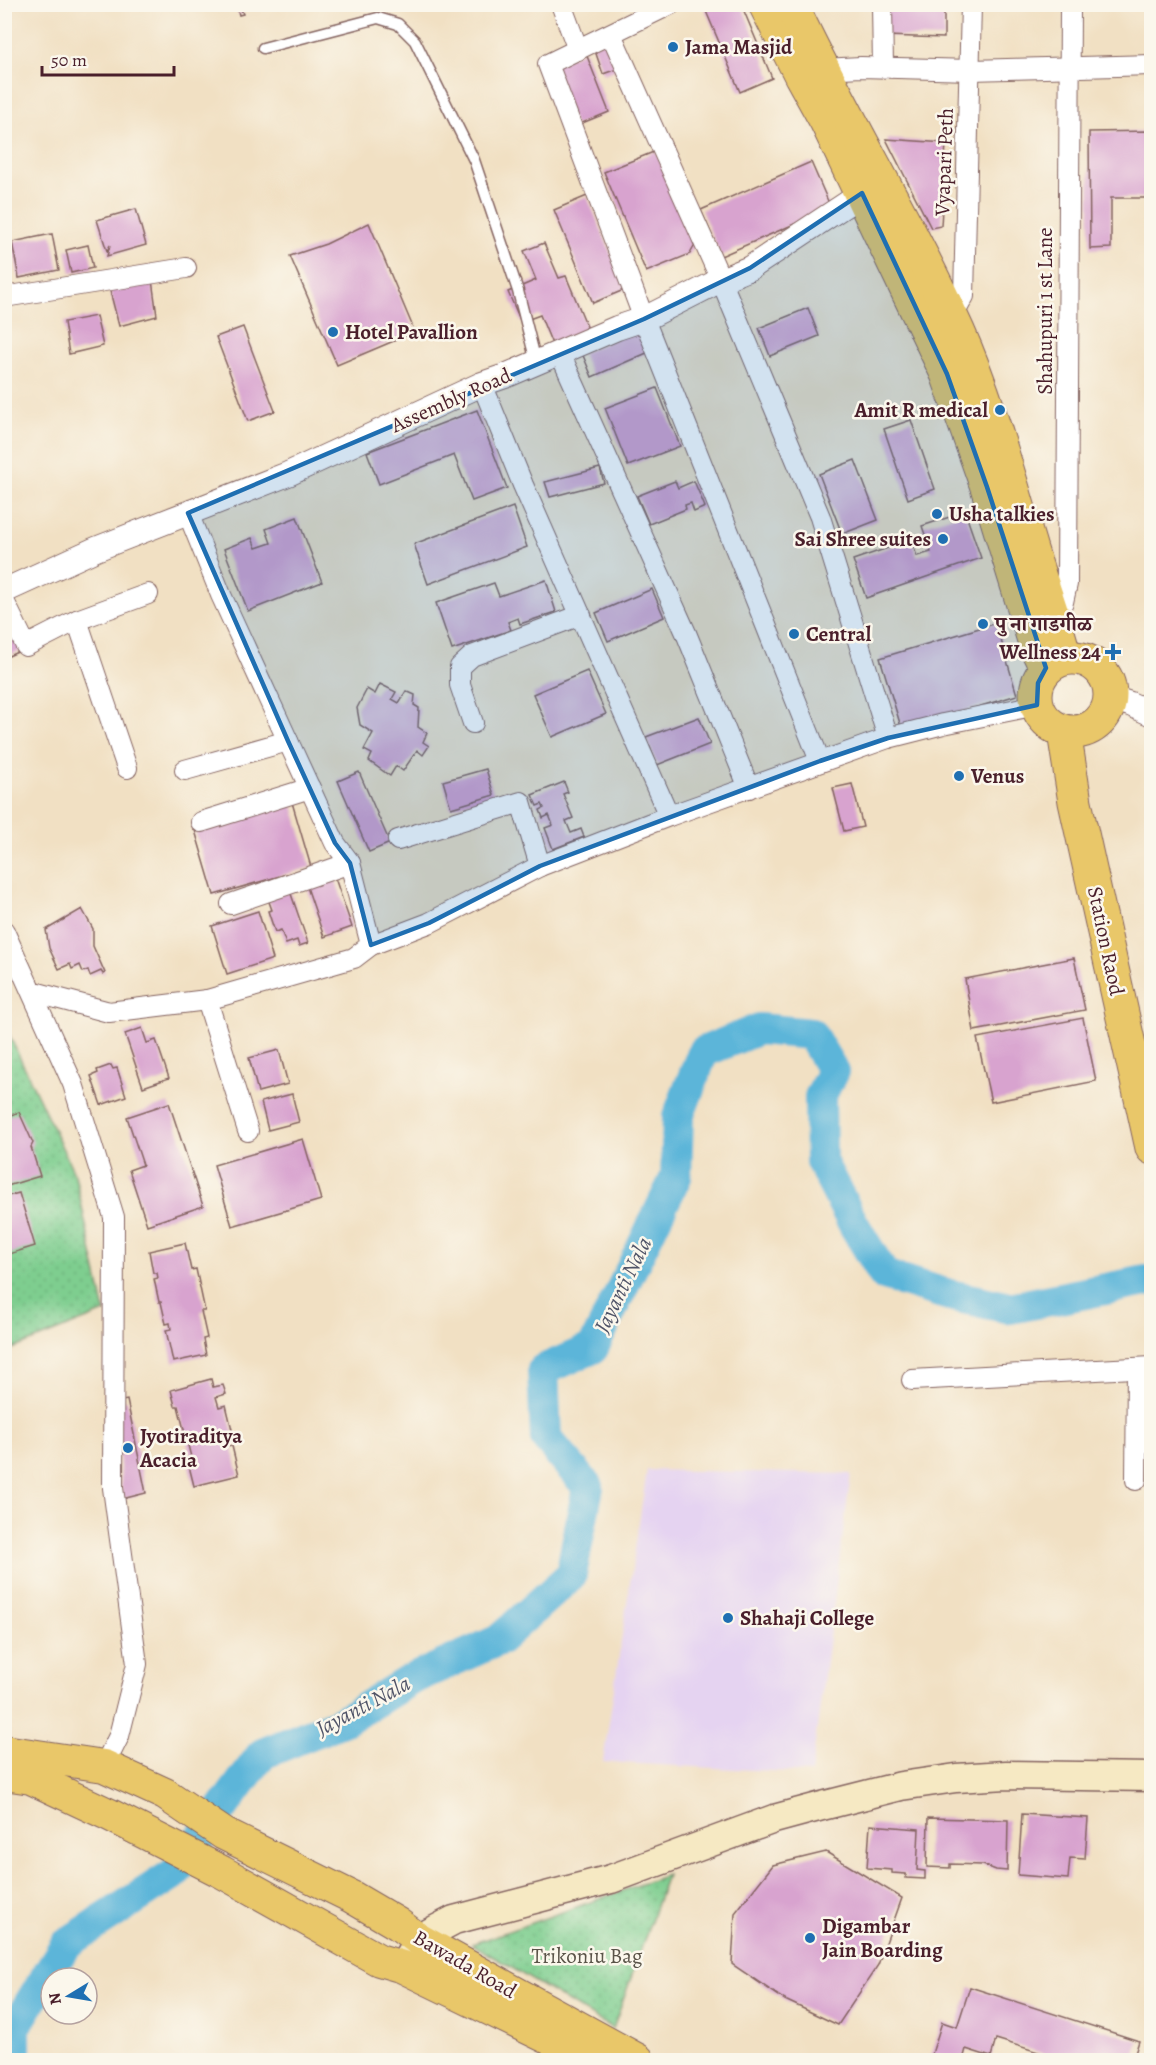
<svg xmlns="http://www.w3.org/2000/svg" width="1156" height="2065" viewBox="0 0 1156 2065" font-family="Alegreya,'Noto Serif Devanagari',serif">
  <defs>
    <pattern id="green-dots" width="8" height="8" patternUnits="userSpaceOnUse" patternTransform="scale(1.5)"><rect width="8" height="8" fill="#7ece8f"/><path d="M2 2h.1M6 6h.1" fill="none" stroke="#6eb07c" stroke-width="1.8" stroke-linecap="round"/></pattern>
  </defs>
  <rect width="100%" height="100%" fill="#fbf7ec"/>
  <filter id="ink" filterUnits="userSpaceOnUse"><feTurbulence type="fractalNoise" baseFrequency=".0167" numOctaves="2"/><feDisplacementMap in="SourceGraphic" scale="12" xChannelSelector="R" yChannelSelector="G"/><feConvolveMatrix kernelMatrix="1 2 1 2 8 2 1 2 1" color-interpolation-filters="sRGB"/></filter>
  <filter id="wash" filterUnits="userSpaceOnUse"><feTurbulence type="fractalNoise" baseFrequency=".008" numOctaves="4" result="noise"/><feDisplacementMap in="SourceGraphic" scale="24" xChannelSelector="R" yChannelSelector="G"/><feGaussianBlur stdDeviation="1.35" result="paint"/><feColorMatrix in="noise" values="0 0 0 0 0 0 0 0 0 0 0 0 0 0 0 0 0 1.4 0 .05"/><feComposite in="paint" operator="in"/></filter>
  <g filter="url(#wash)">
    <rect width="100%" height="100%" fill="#f1e0c3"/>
    <!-- built -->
    <polygon fill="#e5d3f1" points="647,1470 851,1474 811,1773 603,1762"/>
    <!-- green -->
    <g fill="url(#green-dots)" stroke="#64765d" stroke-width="1.5">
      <polygon points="4,1024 75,1175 105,1312 5,1352"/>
      <polygon points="667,1875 613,2029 472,1944"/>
    </g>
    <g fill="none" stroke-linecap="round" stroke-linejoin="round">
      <!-- river -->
      <polyline stroke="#5cb5d9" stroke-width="32" points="15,2060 15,2027 66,1944 175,1873 262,1754 345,1720 410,1680 499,1640 571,1575 588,1487 546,1438 543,1370 593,1348 676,1177 678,1117 703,1052 759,1029 811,1034 833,1071 820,1097 821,1161 854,1225 884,1275 949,1295 1010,1308 1146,1281"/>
    </g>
    <g id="blocks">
      <!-- building -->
      <g fill="#d8a3cf">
        <polygon points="236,4 253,4 253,5 241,9 243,14 239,15"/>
        <polygon points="703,4 741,4 772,78 740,92"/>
        <polygon points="886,5 944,7 944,38 886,36"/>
        <polygon points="606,40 617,69 603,74 593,45"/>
        <polygon points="585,51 609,112 575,126 551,65"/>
        <polygon points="1152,131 1152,198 1111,198 1111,248 1090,249 1089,132"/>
        <polygon points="886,139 946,143 941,226 931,228"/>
        <polygon points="656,151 695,245 690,254 646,272 604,172"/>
        <polygon points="811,162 831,208 721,256 701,210"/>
        <polygon points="587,196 626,289 593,303 554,210"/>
        <polygon points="136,209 146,245 107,256 110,245 107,251 97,220"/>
        <polygon points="369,223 415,332 337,365 290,256 326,244"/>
        <polygon points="52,234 59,270 19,278 12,242"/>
        <polygon points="544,243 559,278 566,276 588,329 552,344 540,315 521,322 508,292 536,280 524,251"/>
        <polygon points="88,245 93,268 71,273 66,250"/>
        <polygon points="4,255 8,255 11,275 4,276"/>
        <polygon points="152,280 157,316 119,326 109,287"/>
        <polygon points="808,308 819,336 770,356 759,328"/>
        <polygon points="96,316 103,346 69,354 64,322"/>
        <polygon points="243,327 275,411 248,421 216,337"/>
        <polygon points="639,329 649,352 592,377 582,353"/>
        <polygon points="657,388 680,446 628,466 605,408"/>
        <polygon points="477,410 507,488 472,501 454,455 379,484 367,452"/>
        <polygon points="911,420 935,489 908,499 884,429"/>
        <polygon points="855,460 878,520 842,534 819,474"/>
        <polygon points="600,468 604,483 550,497 545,482"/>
        <polygon points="675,481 678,488 694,481 705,507 694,512 691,503 685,505 686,509 649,524 637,496"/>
        <polygon points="513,507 527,547 428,584 414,544"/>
        <polygon points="965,512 981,558 866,598 853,560 911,540 917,556 931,552 922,526"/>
        <polygon points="297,517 322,582 248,611 224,549 252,538 256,548 271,543 266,529"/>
        <polygon points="546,580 556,612 520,624 518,618 508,622 511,630 452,650 436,603 494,583 499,596"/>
        <polygon points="652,589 664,617 608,641 596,613"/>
        <polygon points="4,611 22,650 4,658"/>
        <polygon points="996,623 1017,695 902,730 880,658"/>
        <polygon points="587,671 606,714 552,737 533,694"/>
        <polygon points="380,684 396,692 392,699 399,703 406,691 415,695 414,705 419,708 418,727 427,733 423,742 429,746 423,755 417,750 403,771 396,766 390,776 369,761 372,754 364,750 373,733 360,725 357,708 367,689 375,694"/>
        <polygon points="699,717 710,744 657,765 646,737"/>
        <polygon points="486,769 494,795 451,808 443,781"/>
        <polygon points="359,772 390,843 369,852 338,781"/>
        <polygon points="564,782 568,792 563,794 573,818 566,821 571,833 581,829 584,837 553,849 545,828 553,825 549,815 543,818 540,810 544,808 542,804 537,806 532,795"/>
        <polygon points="852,784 863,827 844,831 833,788"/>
        <polygon points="291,799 311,867 214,895 194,827"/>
        <polygon points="335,878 352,927 324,937 307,887"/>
        <polygon points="290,891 308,943 299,946 297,940 286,944 281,930 275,932 268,911 272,910 268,899"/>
        <polygon points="82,909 93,929 93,946 105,973 103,974 101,971 90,976 88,970 83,972 80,965 72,969 70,964 59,969 49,948 46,930"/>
        <polygon points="258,911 273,959 227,974 212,926"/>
        <polygon points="1074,958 1085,1010 974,1031 965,979"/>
        <polygon points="1083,1018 1096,1081 991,1102 977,1038"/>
        <polygon points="142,1028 147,1043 156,1040 169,1078 143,1087 125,1034"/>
        <polygon points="279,1050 288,1084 258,1092 249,1058"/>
        <polygon points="111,1065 113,1069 117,1068 126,1096 101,1105 91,1076 98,1073 97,1070"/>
        <polygon points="292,1094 299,1122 268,1130 261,1102"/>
        <polygon points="169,1103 203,1206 147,1225 129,1170 143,1165 127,1117"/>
        <polygon points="19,1112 33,1143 31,1147 40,1176 4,1187 4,1118"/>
        <polygon points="303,1139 321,1200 232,1226 214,1165"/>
        <polygon points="19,1193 35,1246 6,1255 4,1197"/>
        <polygon points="185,1243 191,1270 196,1269 205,1311 201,1311 207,1338 203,1339 206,1355 173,1362 166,1330 171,1329 170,1323 166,1324 161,1302 159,1302 154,1279 158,1278 157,1273 153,1273 149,1251"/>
        <polygon points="211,1379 213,1387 223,1385 226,1394 216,1397 219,1407 226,1405 234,1438 226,1440 227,1445 232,1446 239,1475 194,1486 188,1462 192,1461 178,1406 175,1406 171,1390"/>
        <polygon points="127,1400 146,1493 122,1499 116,1402"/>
        <polygon points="1022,1814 1088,1818 1085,1859 1070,1858 1068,1879 1018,1875"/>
        <polygon points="928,1818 1008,1820 1007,1871 996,1870 983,1865 950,1864 950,1868 927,1867"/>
        <polygon points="870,1825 919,1829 917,1870 925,1871 925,1879 906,1878 906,1874 892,1873 892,1870 867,1868"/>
        <polygon points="826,1852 902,1898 878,1965 838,2025 785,2000 732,1964 735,1913 773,1865"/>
        <polygon points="970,1987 1139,2041 1133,2060 1064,2060 996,2039 991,2057 966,2049 963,2060 930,2060 942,2022 957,2027"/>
      </g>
    </g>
  </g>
  <g filter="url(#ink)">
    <use href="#blocks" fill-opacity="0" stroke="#846360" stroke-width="1.5"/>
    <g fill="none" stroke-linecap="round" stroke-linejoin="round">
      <defs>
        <polyline id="service" points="263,48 378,18 398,24 415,41 474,160 518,291 536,362"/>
        <g id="minor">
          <polyline points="561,4 578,50"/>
          <polyline points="671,4 548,64 644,319 820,761"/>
          <polyline points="882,4 883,67"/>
          <polyline points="611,34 721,280 820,517 888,738"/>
          <polyline points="823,69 861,67 971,70 1152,65"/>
          <polyline points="4,297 186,268"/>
          <polyline points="952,318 964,296 971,4"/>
          <polyline points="559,351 686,633 749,788"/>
          <polyline points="482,384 523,485 669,816 888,738 943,724 1037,705"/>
          <polyline points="4,601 26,646 77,620 148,594"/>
          <polyline points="1050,611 1063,602 1067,584 1070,4"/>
          <polyline points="77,620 127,768"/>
          <polyline points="473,723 460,685 460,667 472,656 581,615"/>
          <polyline points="185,770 288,741"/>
          <polyline points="201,822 310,788"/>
          <polyline points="398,840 521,802 540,866 669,816"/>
          <polyline points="231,904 350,863"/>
          <polyline points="4,931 73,1084 114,1217 113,1488 137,1664 119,1736 104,1766"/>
          <polyline points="371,945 429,923 540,866"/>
          <polyline points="34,992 109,1012 207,1000 354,958 371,945 350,863 335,843 288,741 221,595 188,513"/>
          <polyline points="207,1000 248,1131"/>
          <polyline points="912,1380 1152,1367"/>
          <polyline points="1136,1480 1137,1368"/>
        </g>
        <g id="tertiary">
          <polyline points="4,591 96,549 288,474 482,384 505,376 617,328 644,319 721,280 750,268 875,185"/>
          <polyline points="1111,698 1130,704 1152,714"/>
        </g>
        <polyline id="secondary" points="408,1957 418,1939 454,1920 611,1879 774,1819 822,1806 901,1786 956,1778 1006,1775 1152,1777"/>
        <g id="primary">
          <polyline points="4,1751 104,1766 165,1794 224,1834 352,1897 398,1924 418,1939 638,2060"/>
          <polyline points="4,1774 31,1778 110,1815 222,1872 379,1960 403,1967 594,2060"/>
        </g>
        <g id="trunk">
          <polyline points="765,4 801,76 826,121 947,374 987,487 1036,647 1046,668"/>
          <path d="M791,4C843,115 908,220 958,331C989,400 1008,474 1030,546C1041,584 1056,620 1065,658"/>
          <circle cx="1073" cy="695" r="37"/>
          <polyline points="1064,732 1075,802 1152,1148"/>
        </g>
      </defs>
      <!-- service casing -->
      <use href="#service" stroke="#846360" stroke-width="13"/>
      <!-- minor casing -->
      <use href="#minor" stroke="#846360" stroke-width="22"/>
      <!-- tertiary casing -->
      <use href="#tertiary" stroke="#846360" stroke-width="26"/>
      <!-- secondary casing -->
      <use href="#secondary" stroke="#846360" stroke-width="31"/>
      <!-- primary casing -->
      <use href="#primary" stroke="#846360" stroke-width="34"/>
      <!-- trunk casing -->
      <use href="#trunk" stroke="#846360" stroke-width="35"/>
      <!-- service -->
      <use href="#service" stroke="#fff" stroke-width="10"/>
      <!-- minor -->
      <use href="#minor" stroke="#fff" stroke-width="20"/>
      <!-- tertiary -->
      <use href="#tertiary" stroke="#fff" stroke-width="24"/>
      <!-- secondary -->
      <use href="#secondary" stroke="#f6e9c3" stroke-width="28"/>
      <!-- primary -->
      <use href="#primary" stroke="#e9c769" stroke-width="32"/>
      <!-- trunk -->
      <use href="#trunk" stroke="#e9c769" stroke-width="33"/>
    </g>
  </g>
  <!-- marked area -->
  <path fill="#1f6fb2" fill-opacity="0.2" stroke="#1f6fb2" stroke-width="4.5" stroke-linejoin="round" d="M862,193L947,374L987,487L1046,668L1038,683L1037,705L888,738L820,761L540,866L429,923L371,945L350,863L335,843L288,741L188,513L644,319L750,268Z"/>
  <!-- markers -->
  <g fill="#1f6fb2" stroke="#fbf7ec" stroke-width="2">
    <circle cx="673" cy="47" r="6"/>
    <circle cx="333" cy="332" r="6"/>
    <circle cx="1000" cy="410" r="6"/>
    <circle cx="937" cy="514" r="6"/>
    <circle cx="943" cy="539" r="6"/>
    <circle cx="983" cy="624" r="6"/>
    <circle cx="794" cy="634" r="6"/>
    <path d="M1110 643h6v6h6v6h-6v6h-6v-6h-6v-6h6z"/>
    <circle cx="959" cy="776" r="6"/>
    <circle cx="128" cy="1448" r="6"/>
    <circle cx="728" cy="1618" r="6"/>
    <circle cx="810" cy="1938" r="6"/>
  </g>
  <g text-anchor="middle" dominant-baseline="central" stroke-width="5" stroke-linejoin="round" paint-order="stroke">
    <!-- poi labels -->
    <g font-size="21" font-weight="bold" fill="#4a1f2b" stroke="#fbf7ec" text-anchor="start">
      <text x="685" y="47">Jama Masjid</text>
      <text x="345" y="332">Hotel Pavallion</text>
      <text x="988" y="410" text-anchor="end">Amit R medical</text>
      <text x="949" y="514">Usha talkies</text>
      <text x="931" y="539" text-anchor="end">Sai Shree suites</text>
      <text x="995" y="624">पु ना गाडगीळ</text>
      <text x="806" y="634">Central</text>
      <text x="1101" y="652" text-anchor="end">Wellness 24</text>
      <text x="971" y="776">Venus</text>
      <text x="140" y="1436">Jyotiraditya<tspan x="140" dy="24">Acacia</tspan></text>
      <text x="740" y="1618">Shahaji College</text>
      <text x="822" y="1926">Digambar<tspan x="822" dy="24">Jain Boarding</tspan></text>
    </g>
    <!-- street labels -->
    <g font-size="21" fill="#4a1f2b" stroke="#fbf7ec">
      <text transform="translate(944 162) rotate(-88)">Vyapari Peth</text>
      <text transform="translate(1045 311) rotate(-90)">Shahupuri 1 st Lane</text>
      <text transform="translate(451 400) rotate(-24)">Assembly Road</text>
      <text transform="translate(1106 941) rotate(78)">Station Raod</text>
      <text transform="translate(465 1964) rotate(30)">Bawada Road</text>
    </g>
    <!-- park labels -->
    <g font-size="21" fill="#5a5449" stroke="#fbf7ec">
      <text x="587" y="1956">Trikoniu Bag</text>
    </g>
    <!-- water labels -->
    <g font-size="22" font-style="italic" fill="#505468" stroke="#fbf7ec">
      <text transform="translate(623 1285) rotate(-64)">Jayanti Nala</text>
      <text transform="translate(363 1706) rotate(-28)">Jayanti Nala</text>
    </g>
  </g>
  <!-- margin -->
  <rect width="1156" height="2065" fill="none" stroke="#fbf7ec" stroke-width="24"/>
  <!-- north arrow -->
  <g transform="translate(69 1996) rotate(259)"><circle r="28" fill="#fbf7ec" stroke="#b4a19f" stroke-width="1.5"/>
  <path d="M0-4.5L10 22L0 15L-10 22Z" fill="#1f6fb2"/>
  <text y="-9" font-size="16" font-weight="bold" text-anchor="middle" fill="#4a1f2b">N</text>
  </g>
  <!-- scale -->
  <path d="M42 66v9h132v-9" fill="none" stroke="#4a1f2b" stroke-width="3"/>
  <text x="51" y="66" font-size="18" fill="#4a1f2b" stroke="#fbf7ec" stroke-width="4.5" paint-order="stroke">50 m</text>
</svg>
